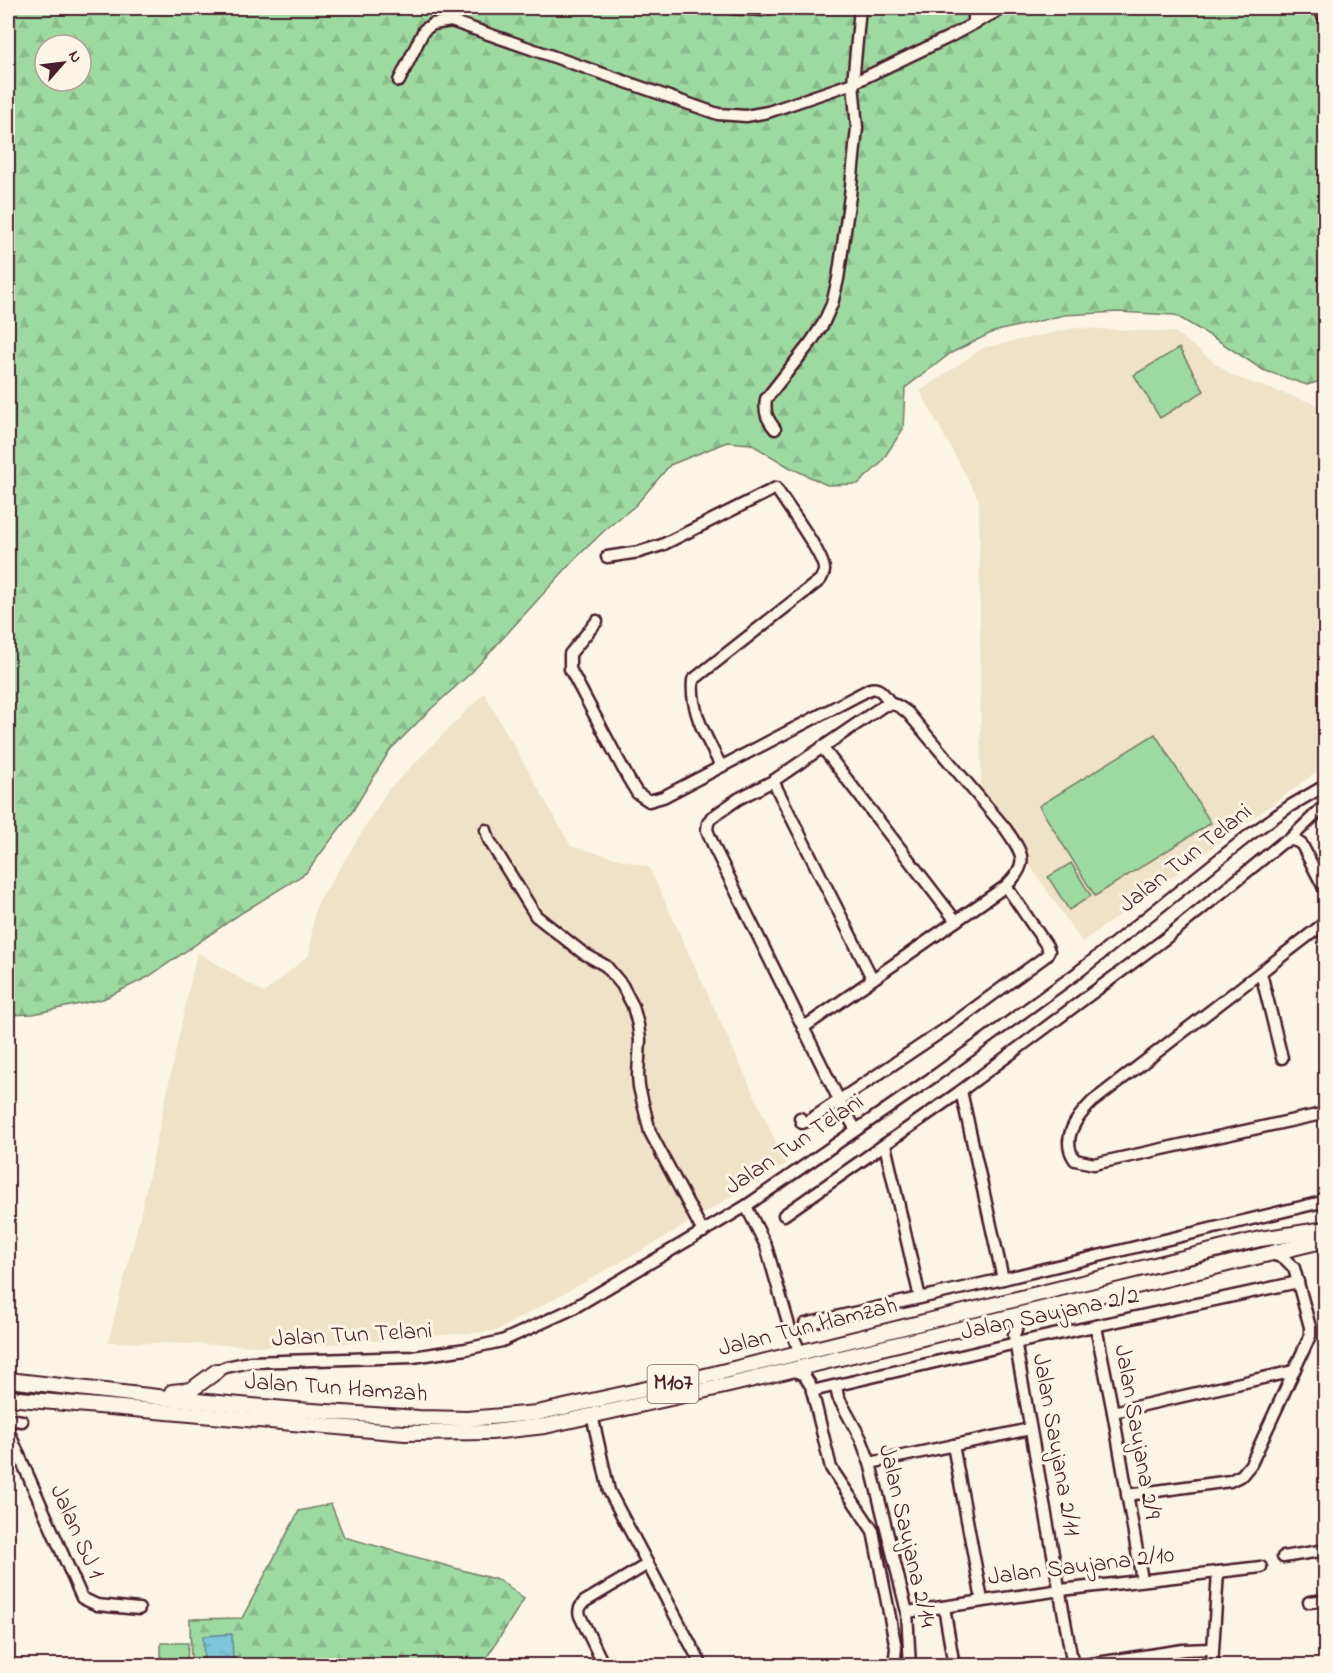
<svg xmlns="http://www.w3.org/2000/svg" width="1333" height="1673" viewBox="0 0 1333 1673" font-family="'Indie Flower',sans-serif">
  <defs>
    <pattern id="forest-firs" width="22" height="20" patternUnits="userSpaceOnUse" patternTransform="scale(1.5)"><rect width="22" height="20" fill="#9ddaa2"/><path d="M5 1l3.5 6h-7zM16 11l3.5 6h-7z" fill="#89bb8c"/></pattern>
    <pattern id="water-ripples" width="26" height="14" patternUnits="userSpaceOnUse" patternTransform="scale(1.5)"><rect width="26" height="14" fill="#7ac7d9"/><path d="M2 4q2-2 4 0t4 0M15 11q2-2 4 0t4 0" fill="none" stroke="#6baaba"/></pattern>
  </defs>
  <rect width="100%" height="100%" fill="#fcf5e5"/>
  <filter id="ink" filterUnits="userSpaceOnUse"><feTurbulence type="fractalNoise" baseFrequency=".0167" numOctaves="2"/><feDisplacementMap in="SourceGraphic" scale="12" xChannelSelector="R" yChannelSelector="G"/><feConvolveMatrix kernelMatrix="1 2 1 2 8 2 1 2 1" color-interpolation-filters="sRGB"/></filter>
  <g filter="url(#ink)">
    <!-- built -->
    <g fill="#efe2c8">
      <polygon points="1075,328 1175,332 1232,376 1325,407 1325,766 1082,942 981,794 979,500 920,391 983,348"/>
      <polygon points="484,693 571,846 649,867 786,1164 653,1244 496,1331 298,1347 108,1342 140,1217 197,952 264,993 309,955 315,908 388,790"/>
    </g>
    <!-- grass -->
    <g fill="#9ddaa2" stroke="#747c66" stroke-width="1.5">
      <polygon points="1179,348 1204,391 1160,418 1134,375"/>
      <polygon points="1155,734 1211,823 1095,896 1039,806"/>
      <polygon points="1071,863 1091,896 1069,910 1048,877"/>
      <polygon points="161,1643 188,1643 187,1665 161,1665"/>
    </g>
    <!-- forest -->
    <g fill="url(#forest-firs)" stroke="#747c66" stroke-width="1.5" fill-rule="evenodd">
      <path d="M8,8H1325V380L1307,385L1263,370L1219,341L1175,315L1118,312L1064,315L993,332L951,353L905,388L903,429L880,464L858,484L827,485L789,467L751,444L727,442L670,465L635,506L606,529L574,560L472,672L432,708L390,750L352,812L306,873L243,912L148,977L103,999L33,1014L8,1015ZM45,45H81V81H45Z"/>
      <polygon points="331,1504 344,1537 501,1581 524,1599 482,1665 191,1665 190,1619 242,1618 299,1511"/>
    </g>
    <!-- water -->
    <polygon fill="url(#water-ripples)" stroke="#678493" stroke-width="1.5" points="232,1634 233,1665 204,1665 203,1636"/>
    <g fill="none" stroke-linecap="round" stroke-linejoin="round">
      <defs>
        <g id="minor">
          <polyline points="731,8 762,10 769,8"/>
          <polyline points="974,8 974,23"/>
          <polyline points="1318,8 1326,19"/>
          <polyline points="399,81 424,30 433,24 451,21 718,114 746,116 768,112 853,83 947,38 1003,8"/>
          <path d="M775,429C767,419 764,412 766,399L811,342L823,324L832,304L838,279L850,196L857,128L853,83L860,8"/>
          <path d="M607,557L639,552L662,545L776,488C785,503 826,557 824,571C824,573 821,579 820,580L693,680C690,711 707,739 721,766"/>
          <path d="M597,621L570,654V669L628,778L637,793L649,801L663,797L870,689C880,686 885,696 891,704"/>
          <polyline points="822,747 956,921"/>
          <polyline points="773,781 872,978"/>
          <polyline points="486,830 489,840 536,916 583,953 606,966 622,985 633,1006 638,1025 640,1040 638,1075 639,1087 650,1132 703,1232"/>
          <polyline points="1289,840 1321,809"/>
          <path d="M1326,922L1092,1102C1076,1118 1060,1139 1075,1160L1094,1164L1326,1113"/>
          <polyline points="1261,973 1282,1058"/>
          <path d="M803,1028L1006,886C1031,862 1022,853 1005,828L908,713C899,706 895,702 883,706L773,781L738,799L711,818L708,823L707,830L715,849L839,1100L856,1130"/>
          <polyline points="961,1091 1003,1279"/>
          <polyline points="800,1118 802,1123 810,1120 950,1026 1046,956 1049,951 1047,946 1006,886"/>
          <polyline points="885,1145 920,1298"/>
          <polyline points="746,1206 766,1246 790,1329 800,1352"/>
          <path d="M784,1215L958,1093L1166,938L1282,843C1290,839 1295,839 1302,845L1326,892"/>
          <polyline points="1027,1313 1019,1322 1014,1335 1073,1666"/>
          <polyline points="805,1324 1003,1279 1326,1201"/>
          <polyline points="1096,1327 1113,1412 1142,1580"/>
          <polyline points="792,1370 804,1375 811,1386 831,1468 873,1531 896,1648 894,1666"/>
          <polyline points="217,1371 226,1367 250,1362 413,1357 466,1349 502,1341 570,1310 746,1206 936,1075 1077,973 1248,836 1290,806 1326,785"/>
          <polyline points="836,1386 838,1397 861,1439 870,1463 907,1612 910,1666"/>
          <polyline points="812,1391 1016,1343 1298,1282"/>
          <polyline points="1113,1412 1294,1371"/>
          <polyline points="592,1415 609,1491 702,1666"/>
          <polyline points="8,1419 22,1421"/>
          <polyline points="8,1430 82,1598 97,1605 139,1609"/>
          <polyline points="953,1445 982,1600"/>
          <polyline points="870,1463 1030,1429"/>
          <polyline points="1127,1495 1230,1481 1242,1475 1251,1464 1310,1336 1310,1327 1294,1268 1284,1258 1271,1254"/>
          <polyline points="1283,1557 1326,1550"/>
          <polyline points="1309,1602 1326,1600"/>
          <polyline points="944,1607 954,1666"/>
          <polyline points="907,1612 1061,1590 1261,1567"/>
          <polyline points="1325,1624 1326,1622"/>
          <path d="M604,1666L580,1616C578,1610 580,1607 584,1602L648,1564"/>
          <polyline points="1077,1666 1183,1650 1212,1649"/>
          <polyline points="1212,1666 1218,1572"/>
        </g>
        <g id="major">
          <polyline points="8,1380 175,1399 297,1410 419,1418 467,1419 537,1413 701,1377 1260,1239 1326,1229"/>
          <polyline points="172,1392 191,1390 217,1371"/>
          <polyline points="8,1398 405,1433 491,1432 545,1426 729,1385 1326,1240"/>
        </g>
      </defs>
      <!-- minor casing -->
      <use href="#minor" stroke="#4a1f2b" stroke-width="15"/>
      <!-- major casing -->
      <use href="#major" stroke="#4a1f2b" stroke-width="18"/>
      <!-- minor -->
      <use href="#minor" stroke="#fcf5e5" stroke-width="10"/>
      <!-- major -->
      <use href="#major" stroke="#fcf5e5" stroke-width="14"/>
    </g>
  </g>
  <g text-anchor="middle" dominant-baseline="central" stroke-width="6" stroke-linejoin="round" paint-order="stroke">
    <!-- shield labels -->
    <rect fill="#fcf5e5" stroke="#7f5f63" stroke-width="1.5" x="647.5" y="1365" width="51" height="38" rx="4.5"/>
    <g font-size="22" font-weight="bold" fill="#4a1f2b">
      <text x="673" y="1384">M107</text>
    </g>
    <!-- street labels -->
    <g font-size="24" fill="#4a1f2b" stroke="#fcf5e5">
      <text transform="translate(1186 859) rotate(-38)">Jalan Tun Telani</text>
      <text transform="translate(795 1145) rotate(-34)">Jalan Tun Telani</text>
      <text transform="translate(1050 1315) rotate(-12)">Jalan Saujana 2/2</text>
      <text transform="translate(808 1328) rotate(-14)">Jalan Tun Hamzah</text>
      <text transform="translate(352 1336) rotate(-3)">Jalan Tun Telani</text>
      <text transform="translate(336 1389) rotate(4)">Jalan Tun Hamzah</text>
      <text transform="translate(1136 1432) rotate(80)">Jalan Saujana 2/9</text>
      <text transform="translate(1055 1445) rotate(80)">Jalan Saujana 2/11</text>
      <text transform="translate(76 1532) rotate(66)">Jalan SJ 1</text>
      <text transform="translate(906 1536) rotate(77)">Jalan Saujana 2/14</text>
      <text transform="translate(1081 1567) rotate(-7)">Jalan Saujana 2/10</text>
    </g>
  </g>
  <!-- margin -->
  <rect width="1333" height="1673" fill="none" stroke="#fcf5e5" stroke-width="30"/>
  <rect x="15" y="15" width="1303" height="1643" fill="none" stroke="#4a1f2b" stroke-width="2" filter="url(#ink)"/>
  <!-- north arrow -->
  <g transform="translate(63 63) rotate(62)"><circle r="28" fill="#fcf5e5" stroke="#b59f9b" stroke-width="1.5"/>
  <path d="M0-4.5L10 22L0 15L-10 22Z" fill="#4a1f2b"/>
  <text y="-9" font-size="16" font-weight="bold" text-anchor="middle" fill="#4a1f2b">N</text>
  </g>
</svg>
